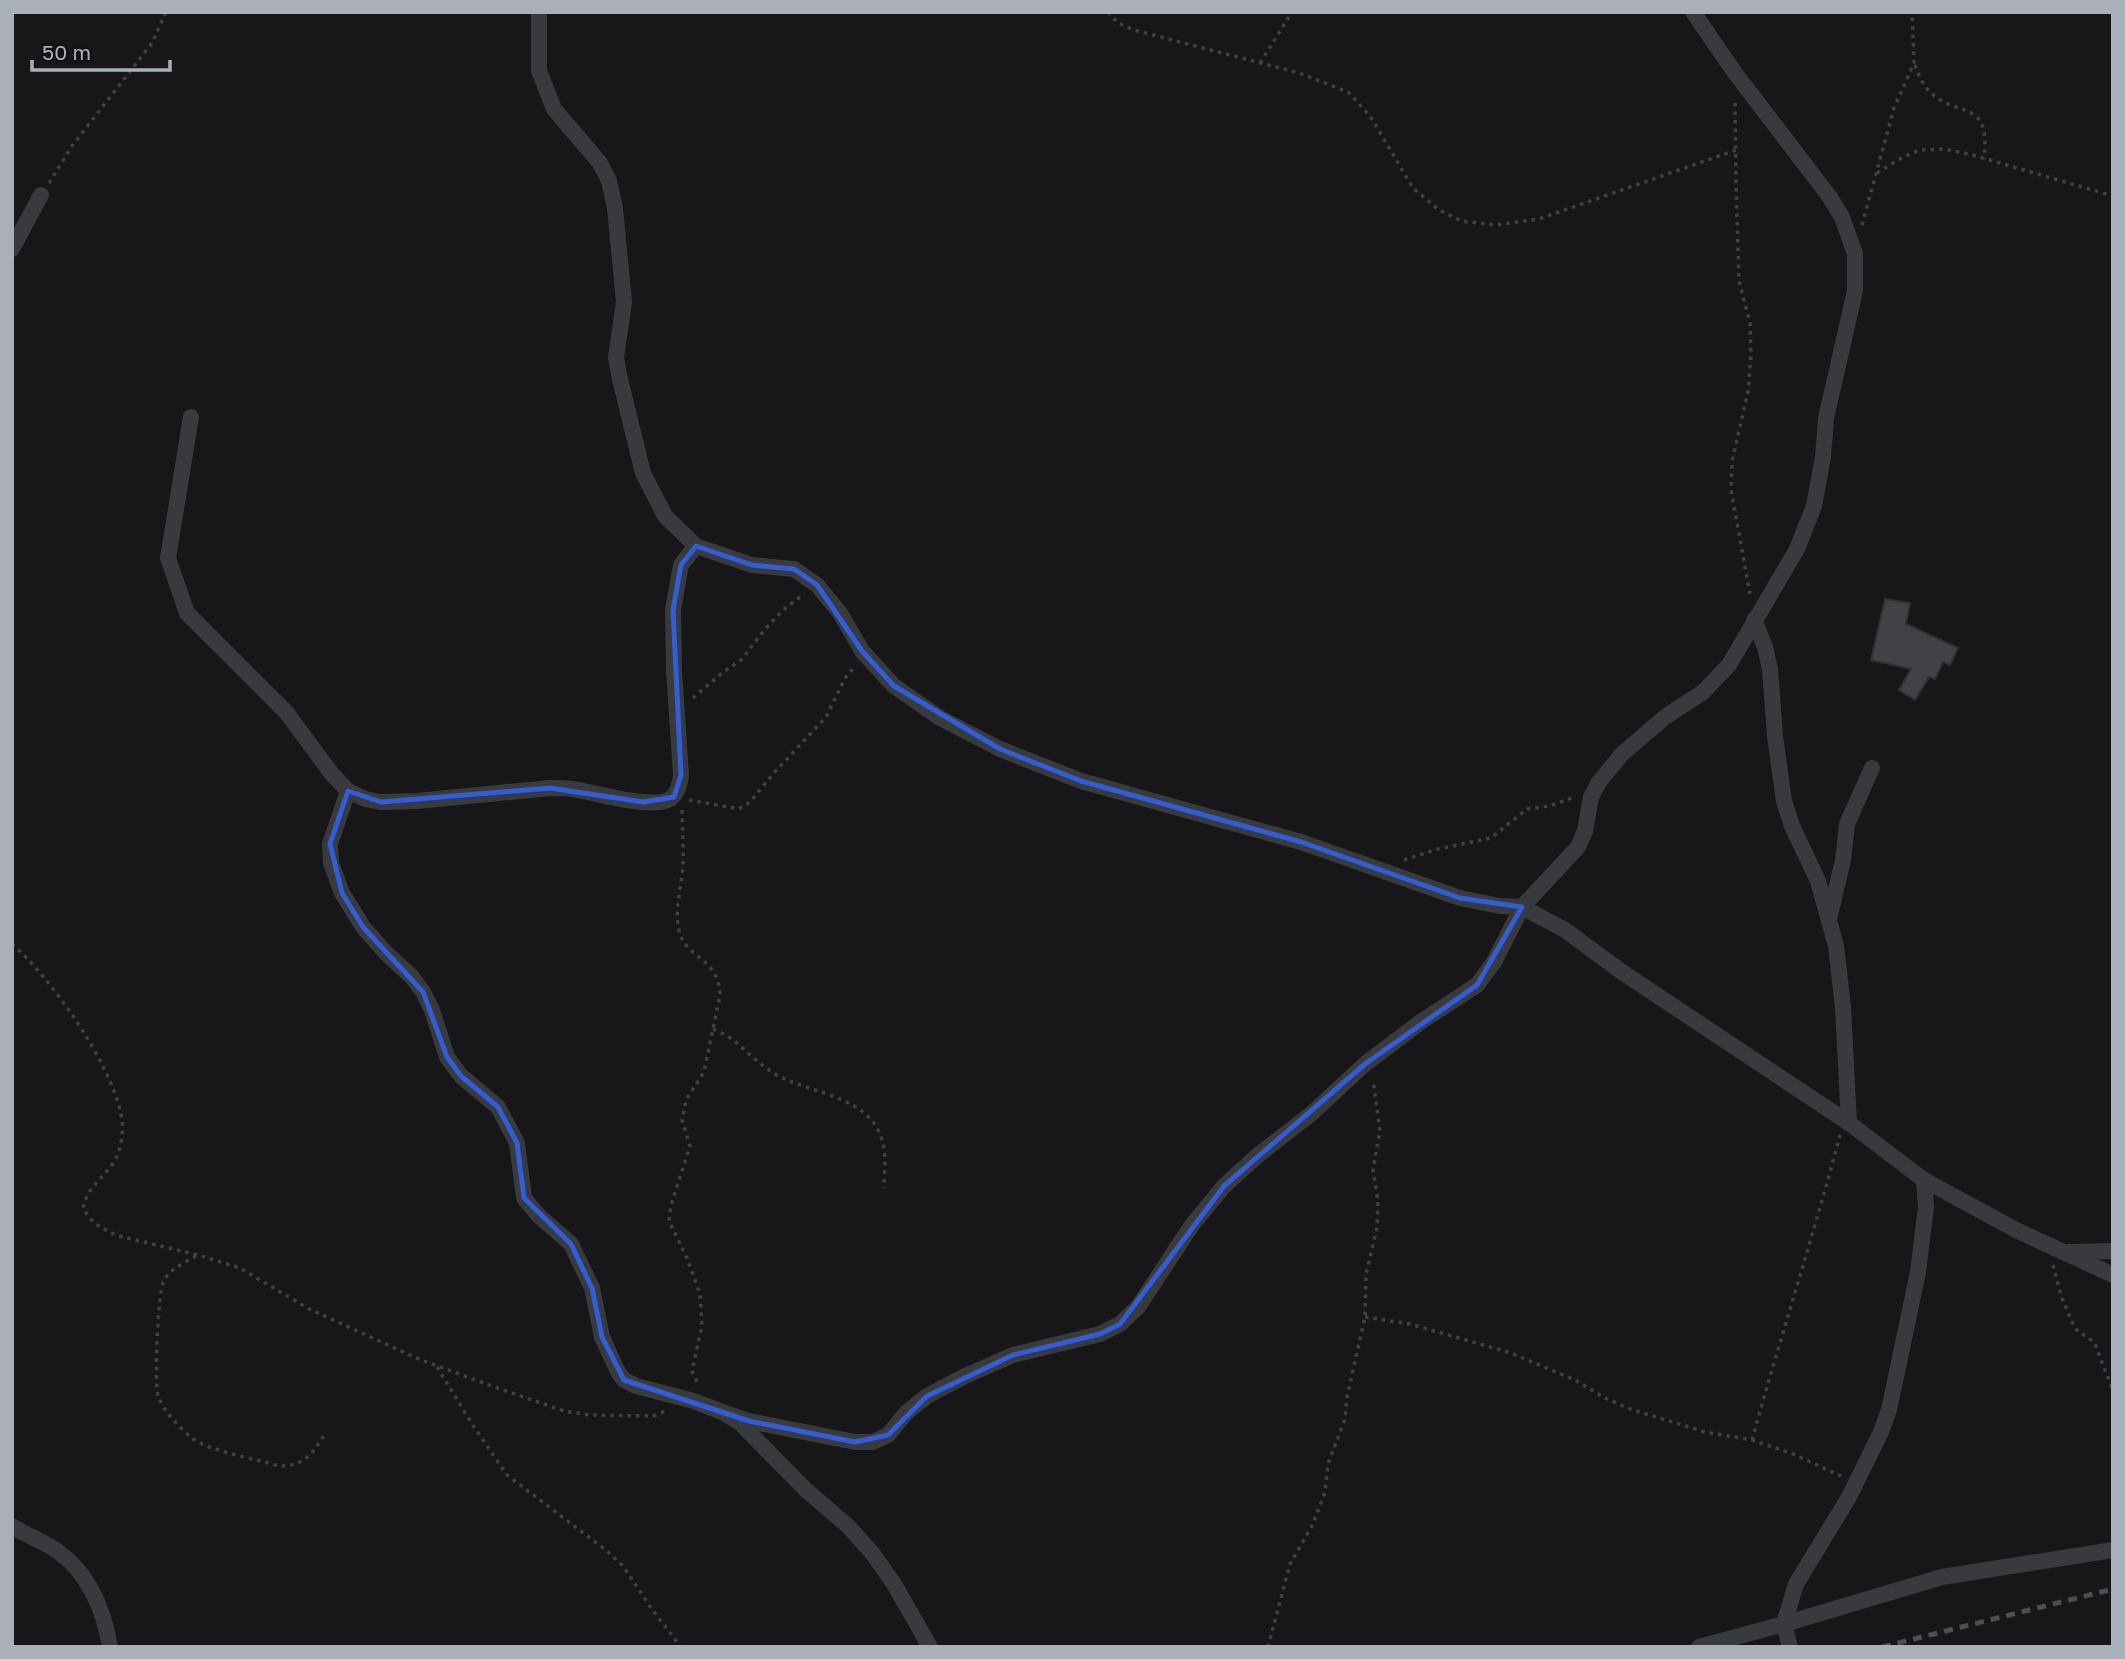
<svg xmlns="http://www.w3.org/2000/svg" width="2125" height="1659" viewBox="0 0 2125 1659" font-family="'Golos Text',sans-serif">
  <rect width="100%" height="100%" fill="#171719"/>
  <!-- building -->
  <polygon fill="#414246" stroke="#313135" stroke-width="2" points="1885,599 1910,603 1906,624 1958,648 1950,665 1943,662 1935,679 1929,677 1915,700 1899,690 1911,669 1871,660"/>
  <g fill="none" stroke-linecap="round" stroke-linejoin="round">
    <!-- path -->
    <g stroke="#3e4145" stroke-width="3.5" stroke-dasharray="3.5 5" stroke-linecap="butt">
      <polyline points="1108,12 1118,23 1134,30 1299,73 1348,92 1370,116 1413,188 1439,210 1462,221 1496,225 1539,219 1736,150"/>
      <polyline points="1260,63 1292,12"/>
      <path d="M1915,65C1918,74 1922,83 1928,90C1957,121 1991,95 1984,159"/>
      <polyline points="1735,103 1736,183 1739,281 1750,323 1751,355 1748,392 1732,461 1731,490 1750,594"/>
      <polyline points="1877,173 1903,157 1920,150 1944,149 1969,154 2113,196"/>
      <polyline points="49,183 72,146 152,43 166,12"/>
      <polyline points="1862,225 1894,108 1914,63 1912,12"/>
      <polyline points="693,698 722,673 741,660 766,628 783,610 804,594"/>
      <polyline points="689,800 739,809 750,802 773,774 826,717 845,678 855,666"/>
      <path d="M682,810C682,828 684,846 683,864C682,886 673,912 680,934C689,960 718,957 720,995L704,1072L686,1100L682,1120L690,1146L671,1205L669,1221L687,1258L700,1294L702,1325L692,1371L698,1384"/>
      <polyline points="1404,860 1438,849 1491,838 1527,809 1550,806 1574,797"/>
      <path d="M12,944C52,979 110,1062 121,1114C124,1126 122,1140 119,1151C112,1174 87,1183 83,1209L94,1223L115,1235L198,1255L240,1268L309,1309L419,1359L486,1384L564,1411L589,1415L653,1416L666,1411"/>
      <path d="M713,1029C719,1032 726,1035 732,1039C747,1051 761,1067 779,1076C817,1096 876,1096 884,1149C886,1161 884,1176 884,1188"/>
      <path d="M196,1256C185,1263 168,1269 163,1283C158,1296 154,1382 158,1396C163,1411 180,1428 192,1438C208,1451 257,1459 279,1466C305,1466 312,1454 325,1434"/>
      <polyline points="2053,1265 2061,1296 2073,1324 2078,1332 2088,1337 2095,1344 2113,1391"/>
      <polyline points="1365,1317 1410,1324 1511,1353 1575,1380 1605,1398 1630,1409 1705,1432 1752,1440 1793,1454 1841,1476"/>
      <polyline points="437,1367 474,1427 507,1475 607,1551 623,1566 651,1608 681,1647"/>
      <path d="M1752,1440C1780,1338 1813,1238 1840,1135"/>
      <polyline points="1268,1647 1290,1564 1313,1524 1325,1492 1328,1464 1345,1419 1347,1397 1365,1317 1366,1274 1377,1228 1378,1201 1373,1170 1380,1131 1373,1080"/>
    </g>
    <!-- street -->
    <g stroke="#383a3e" stroke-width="16">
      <polyline points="539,12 539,71 554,109 600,163 609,181 615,208 624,302 616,357 619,375 643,473 665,516 696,546 752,565 794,569 817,585 840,613 862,651 894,686 940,718 1000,749 1081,781 1301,842 1460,898 1500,906 1522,907 1565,930 1622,972 1849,1123 1924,1180 2016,1230 2113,1275"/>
      <polyline points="12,249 41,195"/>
      <path d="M191,417L168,558L187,613L286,712L332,774L348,791L365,799L381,802L417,801L550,788C557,788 565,788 572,789C594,792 652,810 670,799C677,795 680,783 681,775L674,671L673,610L681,565L696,546"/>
      <polyline points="1754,620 1765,647 1770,669 1775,736 1784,801 1792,826 1818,881 1836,946 1843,1007 1849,1123"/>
      <polyline points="348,791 330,844 331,863 342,893 363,927 386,953 412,977 423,992 432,1010 447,1057 461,1076 498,1107 517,1143 524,1198 538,1215 571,1244 592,1288 602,1337 618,1372 624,1380 636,1386 694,1401 722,1412 740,1423 806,1490 848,1526 873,1554 894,1584 930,1647"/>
      <polyline points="1829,919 1843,860 1847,824 1872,768"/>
      <polyline points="2069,1252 2113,1251"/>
      <polyline points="722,1412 749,1421 855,1442 873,1442 888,1435 906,1413 927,1396 965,1376 1013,1355 1100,1334 1120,1324 1138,1307 1192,1225 1224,1186 1257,1156 1311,1114 1365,1064 1422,1021 1477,985 1494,962 1522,907 1578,847 1585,831 1591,797 1599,782 1622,754 1665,717 1703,692 1729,665 1797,549 1814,506 1823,457 1826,418 1855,291 1855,254 1842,217 1829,196 1735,73 1693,12"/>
      <path d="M12,1526C27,1536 46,1542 60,1553C89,1575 104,1611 110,1647"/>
      <polyline points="1699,1647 1784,1624 1942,1577 2113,1550"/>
      <polyline points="1790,1647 1784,1624 1796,1584 1849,1497 1881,1432 1889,1410 1918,1272 1926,1207 1924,1180"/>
    </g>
    <!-- rail -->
    <polyline stroke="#4b4e53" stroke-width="5" stroke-dasharray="9 7" stroke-linecap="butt" points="1882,1647 2113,1589"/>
  </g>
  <!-- marked area -->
  <path fill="none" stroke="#325dd4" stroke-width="5" stroke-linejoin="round" d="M696,546L752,565L794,569L817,585L862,651L894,686L1000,749L1081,781L1301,842L1460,898L1522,907L1477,985L1365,1064L1224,1186L1120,1324L1100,1334L1013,1355L927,1396L888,1435L855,1442L749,1421L624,1380L602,1337L592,1288L571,1244L524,1198L517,1143L498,1107L461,1076L447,1057L423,992L363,927L342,893L330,844L348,791L381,802L550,788L643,802L674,797L681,775L673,610L681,565Z"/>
  <!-- border -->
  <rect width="2125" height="1659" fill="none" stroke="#a9b0ba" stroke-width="28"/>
  <!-- scale -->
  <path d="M32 60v10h138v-10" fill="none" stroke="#a9b0ba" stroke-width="3.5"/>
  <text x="42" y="60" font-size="21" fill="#a9b0ba" stroke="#121214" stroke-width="5" paint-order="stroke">50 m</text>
</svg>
